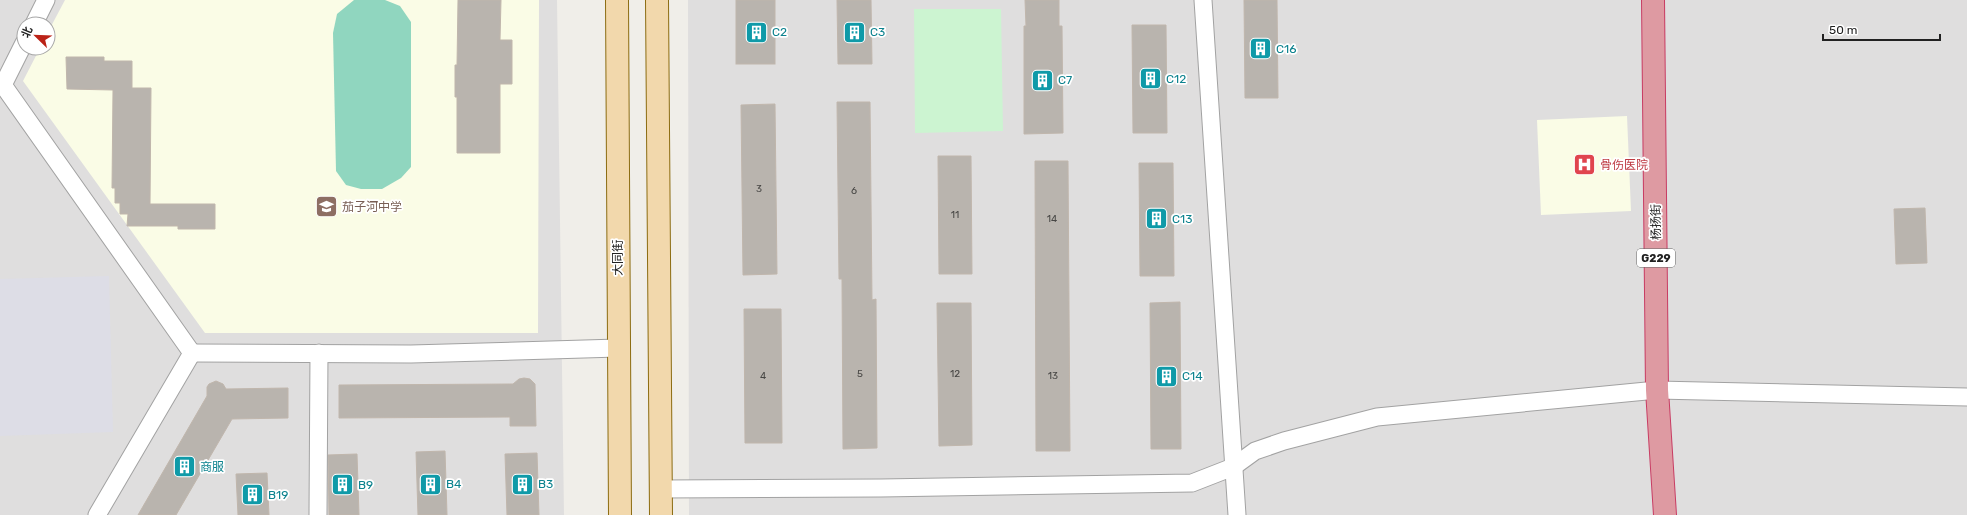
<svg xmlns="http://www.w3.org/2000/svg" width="1967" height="515" viewBox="0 0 1967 515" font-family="Rubik,'Noto Sans SC',sans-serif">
  <rect width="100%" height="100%" fill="#f0eee9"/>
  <!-- residential -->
  <g fill="#dfdede" fill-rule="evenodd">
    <path d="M0,0H557L564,515H0ZM24,24H48V48H24Z"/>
    <polygon points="688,0 1967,0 1967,515 689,515"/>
  </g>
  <!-- education -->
  <g fill="#fafce6">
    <polygon points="65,0 539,0 538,333 205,333 23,81 40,48 48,48 48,32"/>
    <polygon points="1627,116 1631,211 1541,215 1537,120"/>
  </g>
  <!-- park -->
  <polygon fill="#ccf4d1" points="914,9 1001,9 1003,131 915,133"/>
  <!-- pitch -->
  <polygon fill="#90d6bf" points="354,0 385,0 400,6 411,22 411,167 401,178 382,189 361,189 346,185 336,171 333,33 337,14"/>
  <!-- plaza -->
  <polygon fill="#dddde6" points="109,276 113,432 0,436 0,279"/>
  <!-- building -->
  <g fill="#b9b4ae" stroke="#c0b6ac">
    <polygon points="458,0 501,0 500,40 512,40 512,84 500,84 500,153 457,153 457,97 455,97 455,65 457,65"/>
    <rect x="736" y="0" width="39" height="64"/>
    <polygon points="837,0 871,0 872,64 838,64"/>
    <polygon points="1025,0 1059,0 1059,26 1062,26 1063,133 1024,134 1024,26 1026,26"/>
    <polygon points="1244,0 1277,0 1278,98 1245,98"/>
    <polygon points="1132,25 1166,25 1167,133 1133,133"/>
    <polygon points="66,57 104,57 104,61 132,61 132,88 151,88 150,204 215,204 215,229 178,229 178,226 127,226 128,214 120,214 120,203 115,203 115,188 112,188 113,90 67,89"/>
    <polygon points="837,102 870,102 872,300 876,299 877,448 843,449 842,279 839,279"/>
    <polygon points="775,104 777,274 743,275 741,105"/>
    <polygon points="938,156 971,156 972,274 939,274"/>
    <polygon points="1035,161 1068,161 1070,451 1036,451"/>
    <polygon points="1139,163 1173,163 1174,276 1140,276"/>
    <polygon points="1925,208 1927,263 1896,264 1894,209"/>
    <polygon points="1180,302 1181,449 1151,449 1150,303"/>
    <polygon points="937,303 971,303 972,445 939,446"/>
    <polygon points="744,309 781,309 782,443 745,443"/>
    <polygon points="524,378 530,379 535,384 536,426 510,426 510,417 339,418 339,385 513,384 519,379"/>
    <polygon points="216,381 223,384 226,389 288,388 288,418 232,419 176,515 138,515 207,396 207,387 209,384"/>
    <polygon points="445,451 447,515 418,515 416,452"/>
    <polygon points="537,453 539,515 507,515 505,454"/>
    <polygon points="357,454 359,515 329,515 328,455"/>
    <polygon points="267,473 269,515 238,515 236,474"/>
  </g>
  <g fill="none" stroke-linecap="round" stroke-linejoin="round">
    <defs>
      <g id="minor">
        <polyline points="1203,0 1237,515"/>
        <polyline points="34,24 46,0"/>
        <polyline points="24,43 3,85 192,353 97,515"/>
        <polyline points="192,353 411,354 618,348"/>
        <polyline points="661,489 881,488 1192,483 1233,467 1255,451 1284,441 1377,417 1657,390 1967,397"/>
        <polyline points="318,515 319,353"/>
      </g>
      <g id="major">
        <polyline points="617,0 620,515"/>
        <polyline points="657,0 661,515"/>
      </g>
      <polyline id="highway" points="1653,0 1657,390 1665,515"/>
    </defs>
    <!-- minor casing -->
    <use href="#minor" stroke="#a2a2a2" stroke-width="19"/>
    <!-- major casing -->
    <use href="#major" stroke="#8c6c11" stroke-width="24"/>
    <!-- highway casing -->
    <use href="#highway" stroke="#c83c63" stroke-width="24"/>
    <!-- minor -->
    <use href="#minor" stroke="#fff" stroke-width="17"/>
    <!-- major -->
    <use href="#major" stroke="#f2d8ac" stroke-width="22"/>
    <!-- highway -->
    <use href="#highway" stroke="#de9aa2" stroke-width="22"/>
  </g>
  <!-- icons -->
  <defs>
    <symbol id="building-square" viewBox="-11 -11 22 22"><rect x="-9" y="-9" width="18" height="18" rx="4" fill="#0f9aa8" stroke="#fff"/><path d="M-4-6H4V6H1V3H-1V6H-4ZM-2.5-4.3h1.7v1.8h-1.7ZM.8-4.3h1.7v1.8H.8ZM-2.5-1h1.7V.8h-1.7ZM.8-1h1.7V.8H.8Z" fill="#fff"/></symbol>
    <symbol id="hospital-square" viewBox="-11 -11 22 22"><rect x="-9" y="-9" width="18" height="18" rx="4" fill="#e0444e" stroke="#fff"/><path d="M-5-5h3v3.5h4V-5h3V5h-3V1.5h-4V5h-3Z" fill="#fff"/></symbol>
    <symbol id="school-square" viewBox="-11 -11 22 22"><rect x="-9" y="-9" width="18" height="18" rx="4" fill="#8d6e63" stroke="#fff"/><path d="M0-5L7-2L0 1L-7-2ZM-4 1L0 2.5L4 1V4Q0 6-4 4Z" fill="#fff"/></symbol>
  </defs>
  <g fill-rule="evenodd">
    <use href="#building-square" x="744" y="20" width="25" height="25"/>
    <use href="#building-square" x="842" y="20" width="25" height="25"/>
    <use href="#building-square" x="1248" y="36" width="25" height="25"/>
    <use href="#building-square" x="1138" y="66" width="25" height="25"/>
    <use href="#building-square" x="1030" y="68" width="25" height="25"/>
    <use href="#hospital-square" x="1572" y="152" width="25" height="25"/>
    <use href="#school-square" x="314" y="194" width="25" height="25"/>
    <use href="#building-square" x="1144" y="206" width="25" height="25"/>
    <use href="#building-square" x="1154" y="364" width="25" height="25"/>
    <use href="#building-square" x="172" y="454" width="25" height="25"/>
    <use href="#building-square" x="418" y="472" width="25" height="25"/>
    <use href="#building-square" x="510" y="472" width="25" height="25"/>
    <use href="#building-square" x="330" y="472" width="25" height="25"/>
    <use href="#building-square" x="240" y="482" width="25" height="25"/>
  </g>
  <g text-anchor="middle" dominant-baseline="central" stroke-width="3.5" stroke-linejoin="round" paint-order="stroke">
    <!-- number labels -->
    <g font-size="10" fill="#474644">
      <text x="759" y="189">3</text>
      <text x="854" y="191">6</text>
      <text x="955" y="215">11</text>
      <text x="1052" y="219">14</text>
      <text x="860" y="374">5</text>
      <text x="955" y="374">12</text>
      <text x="763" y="376">4</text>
      <text x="1053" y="376">13</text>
    </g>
    <!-- shield labels -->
    <rect fill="#fff" stroke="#646464" stroke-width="1" x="1637" y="249" width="38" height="18" rx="3"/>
    <g font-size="11" font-weight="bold" fill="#212121">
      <text x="1656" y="258">G229</text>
    </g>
    <!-- culture labels -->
    <g font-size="12" fill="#0d838f" stroke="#fff" text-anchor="start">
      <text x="772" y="32">C2</text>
      <text x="870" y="32">C3</text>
      <text x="1276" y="49">C16</text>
      <text x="1166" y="79">C12</text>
      <text x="1058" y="80">C7</text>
      <text x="1172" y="219">C13</text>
      <text x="1182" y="376">C14</text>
      <text x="200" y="467">商服</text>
      <text x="446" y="484">B4</text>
      <text x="538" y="484">B3</text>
      <text x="358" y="485">B9</text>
      <text x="268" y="495">B19</text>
    </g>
    <!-- health labels -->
    <g font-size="12" fill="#be3a42" stroke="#fff" text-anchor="start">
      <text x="1600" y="165">骨伤医院</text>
    </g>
    <!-- education labels -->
    <g font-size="12" fill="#785e54" stroke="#fff" text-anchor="start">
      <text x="342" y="207">茄子河中学</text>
    </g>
    <!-- street labels -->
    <g font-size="12" fill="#212121" stroke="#fff">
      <text transform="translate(1656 222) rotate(-91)">杨扬街</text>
      <text transform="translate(618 258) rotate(-90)">大同街</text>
    </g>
  </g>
  <!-- north arrow -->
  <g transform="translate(36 36) rotate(293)"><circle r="19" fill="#ffffff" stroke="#a6a6a6"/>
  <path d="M0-3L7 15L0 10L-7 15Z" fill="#bb2217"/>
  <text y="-6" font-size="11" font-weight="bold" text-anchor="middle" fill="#212121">北</text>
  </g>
  <!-- scale -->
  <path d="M1823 34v6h117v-6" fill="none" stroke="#212121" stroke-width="2"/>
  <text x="1829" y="34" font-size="12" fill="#212121" stroke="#ffffff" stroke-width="3" paint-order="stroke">50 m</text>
</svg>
